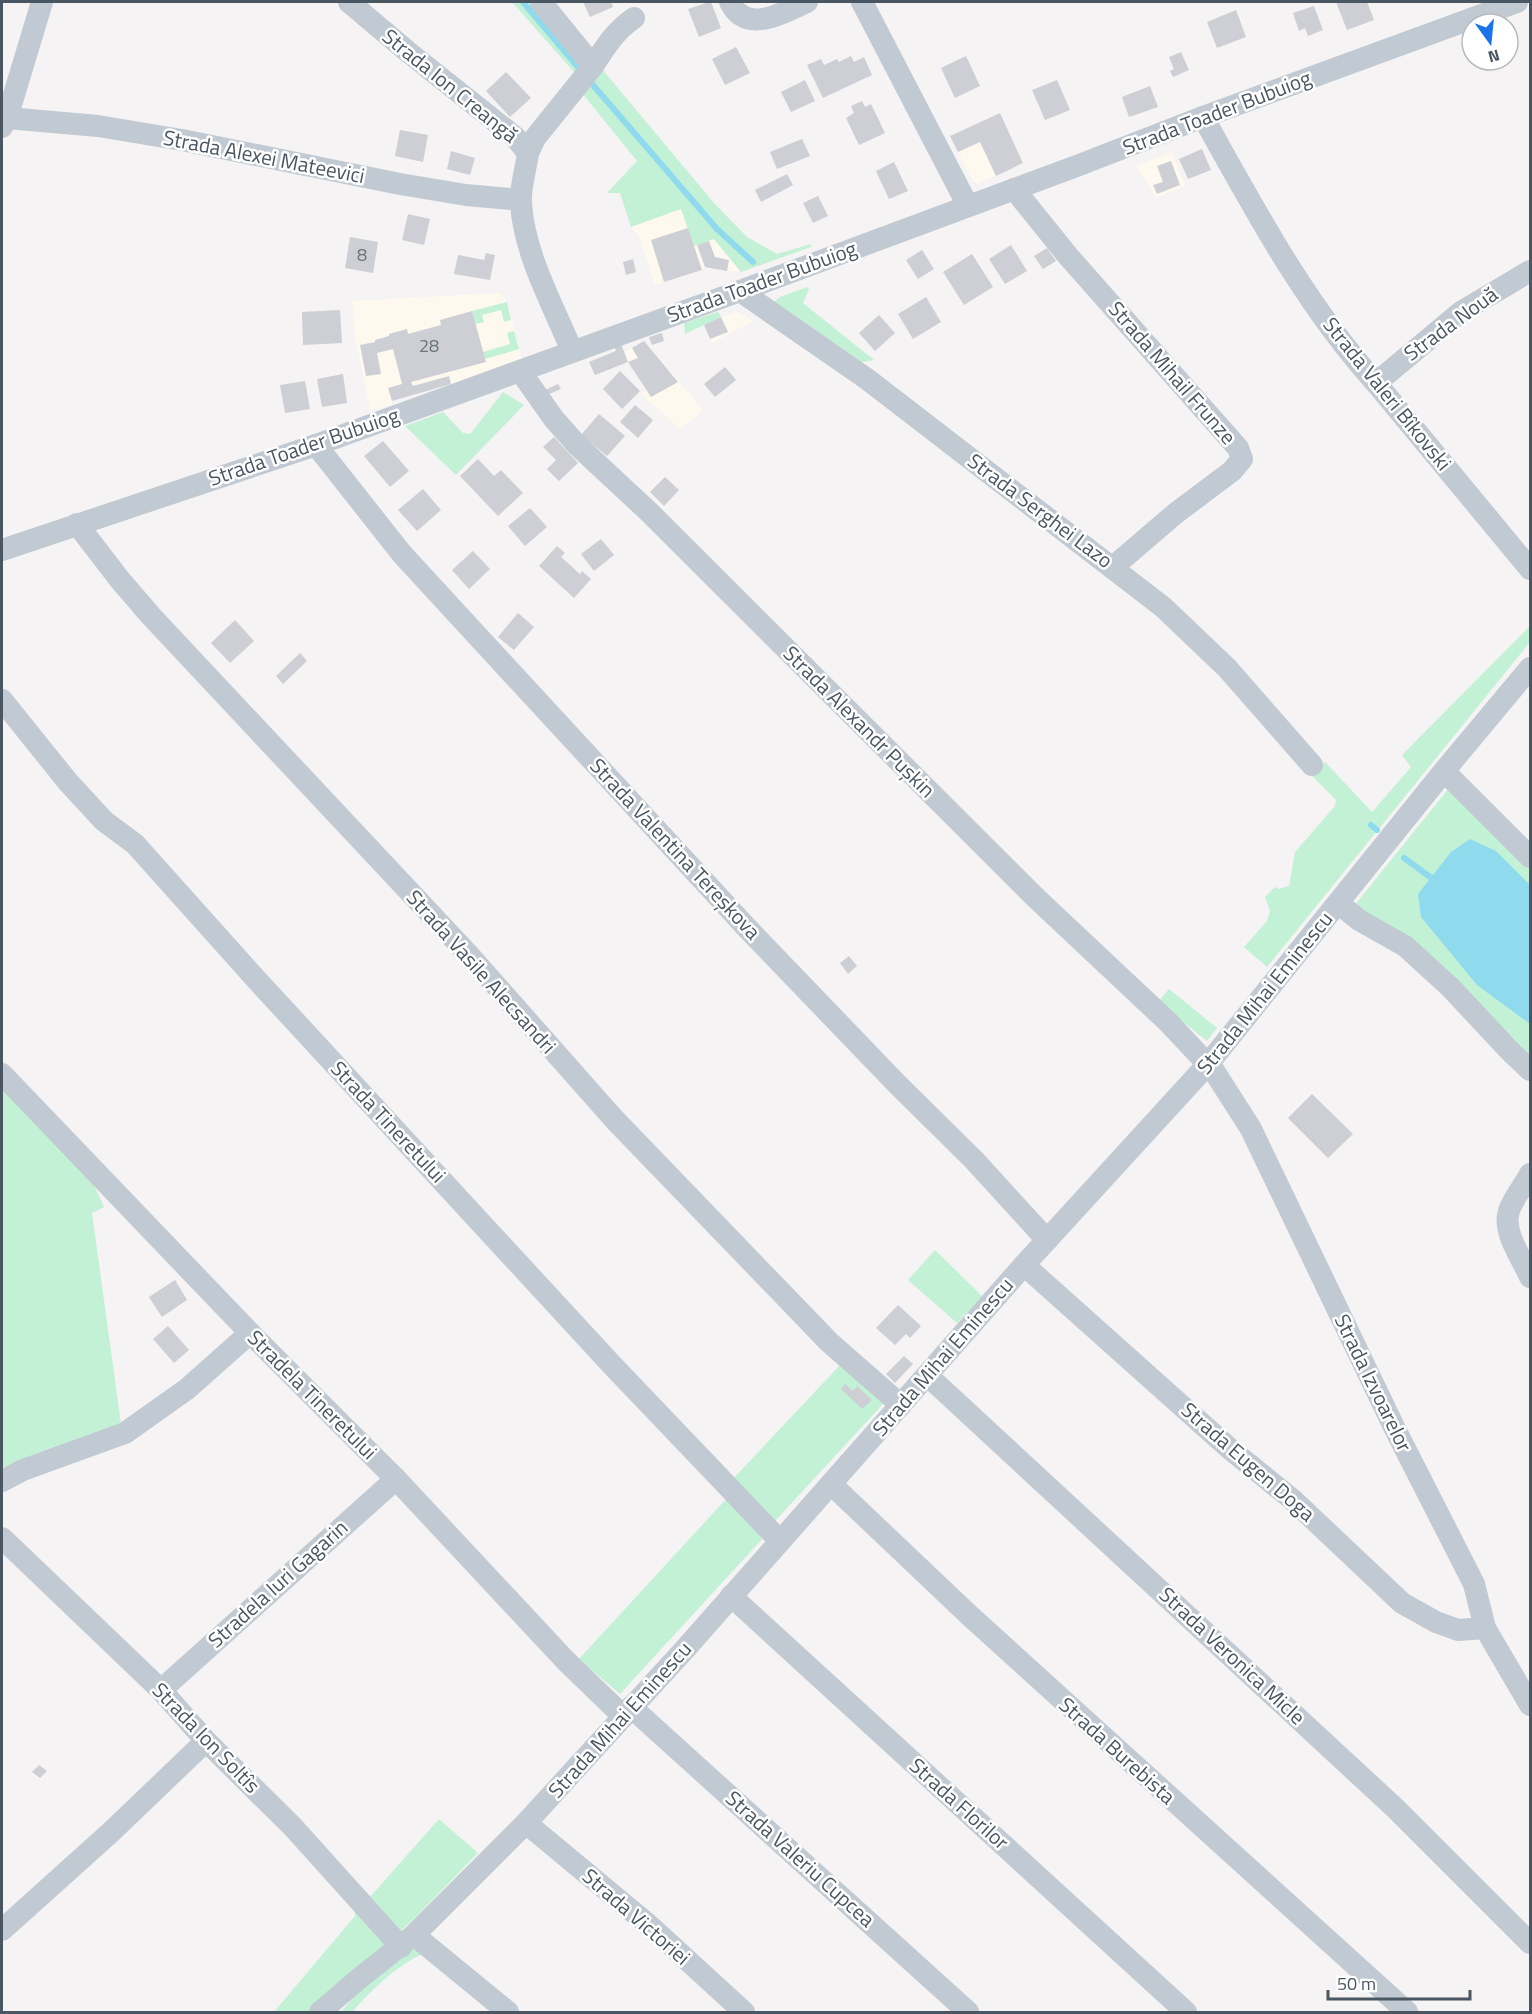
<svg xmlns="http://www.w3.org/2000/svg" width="1532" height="2014" font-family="'Titillium Web',sans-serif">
<rect width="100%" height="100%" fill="#f5f3f3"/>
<g fill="#fdf9ef">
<path d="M1000,113L1023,163L977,184L972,180L950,136Z"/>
<path d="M1172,152L1185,185L1156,198L1136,166Z"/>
<path d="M681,209L694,245L714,239L741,272L705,267L702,270L655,285L639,237L631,227Z"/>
<path d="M500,293L507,302L522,360L451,384L392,401V405L370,410L359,354L356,346L352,301Z"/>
<path d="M736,311L753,321L712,343L704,325Z"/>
<path d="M644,341L704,410L680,429L641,394L646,391L628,362L624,352Z"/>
</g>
<g fill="#c3f1d5">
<path d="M512,2H535L586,62L575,73Z"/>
<path d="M602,69L714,203L747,237L777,254L811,244V247L741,272L714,239L694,246L681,209L631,227L620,193H607L637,161L582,93Z"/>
<path d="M807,287L809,289L803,303L874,360L862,362L774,302L780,297Z"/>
<path d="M507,302L511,320L504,322L501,310L482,315L484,322L475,324L472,311Z"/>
<path d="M718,312L721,317L685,334L684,323Z"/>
<path d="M514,331L519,349L485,359L483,352L510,344L507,333Z"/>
<path d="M503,392L524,405L456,475L405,426L443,412L463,433L470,434Z"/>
<path d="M1530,626V642L1267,967L1244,947L1267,921L1270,911L1265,897L1275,887L1279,889L1289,886L1295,852L1335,806L1336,800L1310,774L1325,762L1372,812L1411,767L1402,755Z"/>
<path d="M1449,788L1530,867V1055L1417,945L1354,906Z"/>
<path d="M1169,989L1217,1028L1207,1041L1158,1002Z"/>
<path d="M2,1082L87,1170L104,1207L92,1213L121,1424L35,1454L2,1468Z"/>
<path d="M935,1250L982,1296L957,1323L908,1280Z"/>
<path d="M841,1364L884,1403L775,1521L732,1480Z"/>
<path d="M728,1497L765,1536L620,1694L579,1659Z"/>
<path d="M439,1819L478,1853L412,1921L400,1931L370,1897Z"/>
<path d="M354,1904L382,1938L385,1948L310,2012H274L355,1916Z"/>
<path d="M411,1950H419L426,1953C398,1963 371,1991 352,2012H341L361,1989Z"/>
</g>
<path fill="#90daee" d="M1470,839L1496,851L1530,885V1024L1477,985L1421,917L1418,894L1451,852Z"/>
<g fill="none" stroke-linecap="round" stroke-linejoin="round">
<g stroke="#90daee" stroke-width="6">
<path d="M523,2L578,67"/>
<path d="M593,85L717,229L753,262"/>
<path d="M1371,825L1377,830"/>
<path d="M1404,858L1437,882"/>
</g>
</g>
<g fill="#cdcfd5">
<path d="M583,2H611L613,7L590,17Z"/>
<path d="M709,2H711L721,28L699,37L688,9Z"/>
<path d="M1336,2H1367L1374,20L1347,30Z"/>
<path d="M1314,6L1323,30L1308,36L1305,28L1299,31L1293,13Z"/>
<path d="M1236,10L1246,37L1217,48L1207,22Z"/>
<path d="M736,47L750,73L725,85L712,59Z"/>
<path d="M1181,52L1189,70L1173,77L1170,71L1174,69L1169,57Z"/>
<path d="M851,56L854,62L864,57L872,75L823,98L807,65L821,59L824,65L837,59L839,62Z"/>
<path d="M966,56L980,86L955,98L941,68Z"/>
<path d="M506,72L531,98L510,117L486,91Z"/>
<path d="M805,80L815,101L791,112L781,92Z"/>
<path d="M1057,80L1070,110L1045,120L1032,90Z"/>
<path d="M1150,86L1158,107L1129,117L1122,97Z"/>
<path d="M862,101L865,107L871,104L885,133L859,145L846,118L854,113L851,106Z"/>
<path d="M1000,113L1023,163L996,176L980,142L958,152L950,136Z"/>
<path d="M400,130L428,135L423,162L395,156Z"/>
<path d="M802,139L810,156L777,169L770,152Z"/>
<path d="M1202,149L1211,170L1188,179L1179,159Z"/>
<path d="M451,151L475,158L470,175L447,169Z"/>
<path d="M1171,161L1180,185L1157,194L1153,185L1163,182L1157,166Z"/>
<path d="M894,162L908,191L889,199L876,171Z"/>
<path d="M787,174L793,185L761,202L755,190Z"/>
<path d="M818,196L828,216L813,223L803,203Z"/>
<path d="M408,214L430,219L424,245L402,240Z"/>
<path d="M688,228L702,270L664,282L651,240Z"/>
<path d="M350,237L378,242L373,273L345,268Z"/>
<path d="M709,241L715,257L729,260L727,271L705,267L697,245Z"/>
<path d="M1011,245L1027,271L1005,284L989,259Z"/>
<path d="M1047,248L1056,261L1043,269L1034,256Z"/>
<path d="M922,250L934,269L918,279L906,260Z"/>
<path d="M486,253L495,255L490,280L454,274L458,255L484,260Z"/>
<path d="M972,254L993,287L964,305L943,272Z"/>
<path d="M633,259L636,272L626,275L623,262Z"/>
<path d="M926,297L941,322L913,339L898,314Z"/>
<path d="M340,310L342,343L303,345L302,312Z"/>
<path d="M472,311L486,362L411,382L413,386L449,376L451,384L392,401L388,388L402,384L393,349L377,353L381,374L366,376L360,345L375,342V340L389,336V334L407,329L408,334L441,325L440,320Z"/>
<path d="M879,315L895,333L875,351L859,333Z"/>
<path d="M721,317L728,332L710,339L704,325Z"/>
<path d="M662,333L664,341L652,345L649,337Z"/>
<path d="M644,341L678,382L651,397L628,362L638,358L632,348Z"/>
<path d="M621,344L628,362L595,375L589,362L616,351L614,346Z"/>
<path d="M725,367L736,380L715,397L704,384Z"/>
<path d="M620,371L640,391L622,409L603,389Z"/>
<path d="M343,374L347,403L322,407L317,379Z"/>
<path d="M305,381L310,409L285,413L280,385Z"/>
<path d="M558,384L561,389L547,395L545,390Z"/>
<path d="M635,405L653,420L638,438L620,422Z"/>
<path d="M599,414L625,436L607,456L581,435Z"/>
<path d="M554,437L578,463L559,481L547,469L556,460L543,447Z"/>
<path d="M383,441L409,471L390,487L364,456Z"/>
<path d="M478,459L494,476L501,470L523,493L498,516L460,476Z"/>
<path d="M665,477L679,490L664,506L650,492Z"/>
<path d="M423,489L441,510L417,531L398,510Z"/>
<path d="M530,508L547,527L525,546L508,526Z"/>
<path d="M601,539L614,555L594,571L581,554Z"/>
<path d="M557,546L565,553L561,557L580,574L582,571L591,579L574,598L539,566Z"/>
<path d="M473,551L490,569L469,589L452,570Z"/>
<path d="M518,613L534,627L514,650L498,637Z"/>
<path d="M235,620L254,641L230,663L211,643Z"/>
<path d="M300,653L307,661L283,684L276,676Z"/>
<path d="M849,956L857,966L848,974L840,963Z"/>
<path d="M1312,1094L1353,1134L1328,1158L1288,1118Z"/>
<path d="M175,1280L187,1300L162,1317L149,1297Z"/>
<path d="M898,1305L921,1326L910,1338L906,1334L895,1345L876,1328Z"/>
<path d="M168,1326L189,1350L174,1363L153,1339Z"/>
<path d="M904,1356L913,1364L895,1383L886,1374Z"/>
<path d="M845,1384L853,1391L857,1386L872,1400L862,1409L841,1389Z"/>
<path d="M39,1765L47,1771L40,1778L32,1772Z"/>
</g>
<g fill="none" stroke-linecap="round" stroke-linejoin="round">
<g stroke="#c1cad2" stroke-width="22">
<path d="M349,2L407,51L515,137L528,153C526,169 520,187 521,203C524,254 553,305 572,351"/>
<path d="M730,2C746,35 783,13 807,2"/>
<path d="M862,2L968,206"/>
<path d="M593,66C605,47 615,31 634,18"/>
<path d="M1203,117C1254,208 1305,305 1376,383L1530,569"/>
<path d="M7,118L98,126L182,140L400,184L466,195L521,200"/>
<path d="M2,127L7,118L42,2"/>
<path d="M528,153L535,138L593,66L541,2"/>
<path d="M1014,189L1068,256L1238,448L1242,459L1232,471L1176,513L1113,567"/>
<path d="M740,291L867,379L1163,607L1227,668L1312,765"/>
<path d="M520,371L554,419L577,445L648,511L1036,898L1168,1022L1214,1071L1251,1129L1394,1427L1474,1584L1485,1628L1530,1705"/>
<path d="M1376,383L1461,312L1530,271"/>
<path d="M316,445L402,554L460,617L748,929L897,1084L974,1160L1047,1240"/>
<path d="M77,524L120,580L151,616L468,954L614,1119L829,1342L901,1405"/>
<path d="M2,550L316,445L740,291L1074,167L1203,117L1517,2"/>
<path d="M2,700L68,782L104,821L135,844L255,978L612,1365L780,1541"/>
<path d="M1444,771L1530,857"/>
<path d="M1338,903L1359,920L1405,946L1451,988L1509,1050L1530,1070"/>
<path d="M2,1074L250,1333L396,1479L566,1661L623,1716"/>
<path d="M1530,1174C1524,1186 1513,1198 1509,1211C1502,1232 1522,1258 1530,1277"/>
<path d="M1024,1265L1230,1449L1293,1500L1402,1603L1436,1622L1458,1630L1485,1628"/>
<path d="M928,1376L1395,1808L1530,1943"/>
<path d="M2,1481L23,1470L125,1433L187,1389L250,1333"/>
<path d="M831,1484L969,1615L1407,2012"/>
<path d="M2,1538L161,1690L206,1741L292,1826L401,1947"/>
<path d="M731,1596L1186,2012"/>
<path d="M161,1690L396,1479"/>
<path d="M631,1707L968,2012"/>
<path d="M526,1823L650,1926L744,2012"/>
<path d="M2,1930L111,1832L206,1741"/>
<path d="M414,1935L508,2012"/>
<path d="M320,2012L361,1977L414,1935L526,1823L686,1648L1024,1265L1208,1064L1444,771L1530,668"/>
</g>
</g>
<g text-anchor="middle" stroke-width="5" stroke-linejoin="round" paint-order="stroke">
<g font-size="18" fill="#6b747e">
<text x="362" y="261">8</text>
<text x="429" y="352">28</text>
</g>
<g font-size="21" fill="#4a5661" stroke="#fff">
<text transform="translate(450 86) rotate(39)" y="7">Strada Ion Creangă</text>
<text transform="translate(1217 113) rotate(-21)" y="7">Strada Toader Bubuiog</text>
<text transform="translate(264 157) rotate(11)" y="7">Strada Alexei Mateevici</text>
<text transform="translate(762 282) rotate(-20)" y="7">Strada Toader Bubuiog</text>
<text transform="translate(1451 324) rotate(-36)" y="7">Strada Nouă</text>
<text transform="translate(1172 373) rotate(49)" y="7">Strada Mihail Frunze</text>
<text transform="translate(1387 394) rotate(51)" y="7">Strada Valeri Bîkovski</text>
<text transform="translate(304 447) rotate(-19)" y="7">Strada Toader Bubuiog</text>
<text transform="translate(1040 511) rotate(37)" y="7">Strada Serghei Lazo</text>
<text transform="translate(859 722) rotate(45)" y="7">Strada Alexandr Pușkin</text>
<text transform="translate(675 849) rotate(47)" y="7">Strada Valentina Tereșkova</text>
<text transform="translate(481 972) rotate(48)" y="7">Strada Vasile Alecsandri</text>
<text transform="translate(1265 993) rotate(-51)" y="7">Strada Mihai Eminescu</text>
<text transform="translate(388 1122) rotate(47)" y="7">Strada Tineretului</text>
<text transform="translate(943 1357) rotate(-49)" y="7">Strada Mihai Eminescu</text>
<text transform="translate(1373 1383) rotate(64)" y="7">Strada Izvoarelor</text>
<text transform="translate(312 1395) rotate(45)" y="7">Stradela Tineretului</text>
<text transform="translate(1248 1462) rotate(41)" y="7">Strada Eugen Doga</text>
<text transform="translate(278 1584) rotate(-42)" y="7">Stradela Iuri Gagarin</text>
<text transform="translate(1232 1656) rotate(43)" y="7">Strada Veronica Micle</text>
<text transform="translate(620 1720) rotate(-48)" y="7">Strada Mihai Eminescu</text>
<text transform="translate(206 1738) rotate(46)" y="7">Strada Ion Soltîs</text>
<text transform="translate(1117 1751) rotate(42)" y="7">Strada Burebista</text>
<text transform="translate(959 1804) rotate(42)" y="7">Strada Florilor</text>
<text transform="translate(800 1859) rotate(42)" y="7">Strada Valeriu Cupcea</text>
<text transform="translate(636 1917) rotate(41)" y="7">Strada Victoriei</text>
</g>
</g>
<rect width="1532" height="2014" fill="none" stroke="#4a5661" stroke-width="6"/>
<g transform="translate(1490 42) rotate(165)"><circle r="28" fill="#ffffff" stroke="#b7bbc0" stroke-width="1.5"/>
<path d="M0-4.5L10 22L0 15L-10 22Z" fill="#1a73e8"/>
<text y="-9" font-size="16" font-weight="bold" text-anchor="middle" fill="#4a5661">N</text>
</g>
<path d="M1328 1990v9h142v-9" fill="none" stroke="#4a5661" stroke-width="3"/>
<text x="1337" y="1990" font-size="18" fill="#4a5661" stroke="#ffffff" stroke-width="4.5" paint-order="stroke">50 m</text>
</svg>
